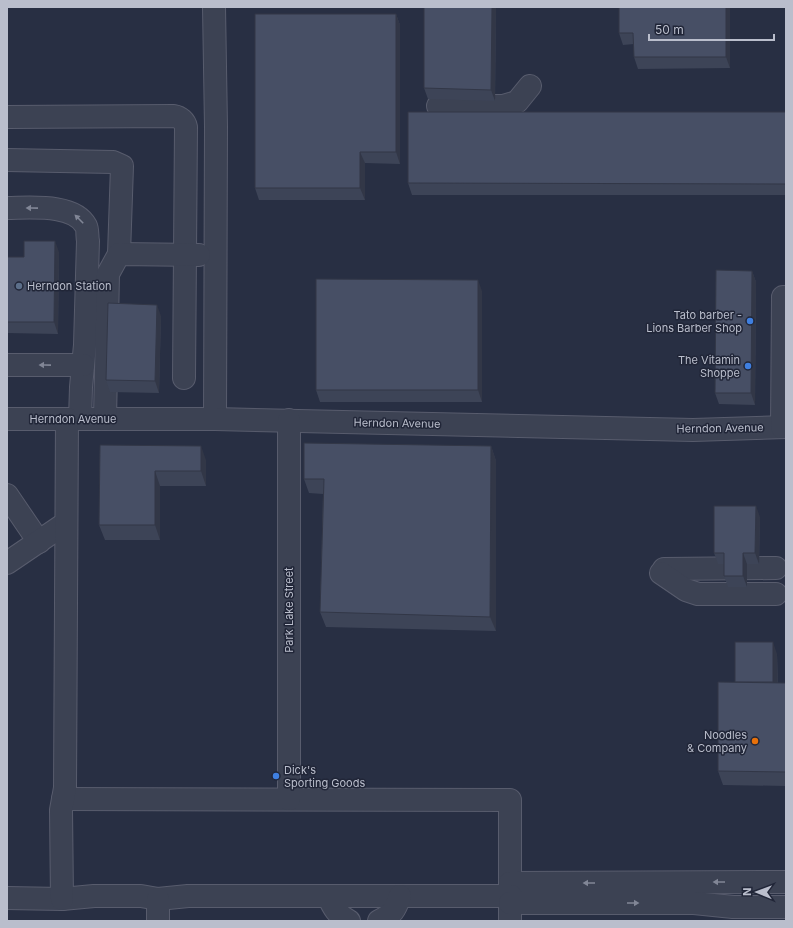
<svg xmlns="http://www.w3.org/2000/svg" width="793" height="928" font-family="Inter,sans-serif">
<rect width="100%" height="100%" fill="#282f43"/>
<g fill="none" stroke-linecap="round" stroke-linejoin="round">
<defs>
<g id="minor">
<path d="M214,7L216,127L215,419"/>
<path d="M438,106H503L517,102L530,86"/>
<path d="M7,117L174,116C180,117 185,121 186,127L184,378"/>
<path d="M7,160L113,162L122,166L119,254"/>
<path d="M7,208C29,208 74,203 86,226C88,230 87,237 88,241L85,345L81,387L80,419"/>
<path d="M7,365H83"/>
<path d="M7,419H215L693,430L786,427"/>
<path d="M105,419L108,274L119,254L199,255"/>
<path d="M782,427L783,297H786"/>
<path d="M7,495L39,542"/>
<path d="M7,563L66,523"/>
<path d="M664,569L776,568"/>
<path d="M661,573L686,590L698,594H776"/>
<path d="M63,799L510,800V921"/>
<path d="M289,799V420"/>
<path d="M510,883L786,882"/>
<path d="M328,896C333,907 338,916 349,921"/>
<path d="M7,898L62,899L94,896H141L158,899L188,896H511"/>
<path d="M62,899L61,810L65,788L67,419"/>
<path d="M158,899V921"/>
<path d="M510,903H694L733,907H786"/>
<path d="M379,921C393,914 395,910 400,896"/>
</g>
</defs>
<use href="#minor" stroke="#585c6d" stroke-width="24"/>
<use href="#minor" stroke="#3c4253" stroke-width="22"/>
</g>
<g fill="#3d4457">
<path d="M496,7L495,101L428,99L424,88Z"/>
<path d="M619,7H730V68L638,69L634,57V44L623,45L619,33Z"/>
<path d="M396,14L400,25V164L365,163V200H259L255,188Z"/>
<path d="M786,112V195H412L408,183Z"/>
<path d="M59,252L58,334L7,333V257H24Z"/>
<path d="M752,271L756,282L755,405L719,404L715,393Z"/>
<path d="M482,291V402H320L316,390Z"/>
<path d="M161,316L159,393L110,392L106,380Z"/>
<path d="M100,445L206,460V486H160V540H105L99,525Z"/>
<path d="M491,446L496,461V631L326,627L320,612L323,494L309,493L304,479Z"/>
<path d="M760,517L759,564H747V587H728L724,576V564H718L714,553Z"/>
<path d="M777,654L778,683H786V786L723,785L718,771L735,682Z"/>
</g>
<g fill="#323747">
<path d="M492,7H496L495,101L491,90Z"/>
<path d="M726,7H730V68L726,57Z"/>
<path d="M396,14L400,25V164L396,152Z"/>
<path d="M360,152L365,163V200L360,188Z"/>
<path d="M55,241L59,252L58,334L54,322Z"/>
<path d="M752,271L756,282L755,405L751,393Z"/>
<path d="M478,280L482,291V402L478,390Z"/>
<path d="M157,305L161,316L159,393L155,381Z"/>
<path d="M201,446L206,460V486L201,471Z"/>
<path d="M491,446L496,461V631L490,617Z"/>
<path d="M155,471L160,486V540L155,525Z"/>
<path d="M756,506L760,517L759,564L755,553Z"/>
<path d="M743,553L747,564V587L743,576Z"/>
<path d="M773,642L777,654L778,694L773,682Z"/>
</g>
<g fill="#474f65" stroke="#323747">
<path d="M424,7H492L491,90L424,88Z"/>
<path d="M619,7H726V57H634L633,33H619Z"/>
<path d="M255,14H396V152H360V188H255Z"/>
<path d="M408,112H786V184L408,183Z"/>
<path d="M24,241H55L54,322H7V257H24Z"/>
<path d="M716,270L752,271L751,393H715Z"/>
<path d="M316,279L478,280V390H316Z"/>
<path d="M108,303L157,305L155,381L106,380Z"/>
<path d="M304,443L491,446L490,617L320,612L324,479H304Z"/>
<path d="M100,445L201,446V471H155V525H99Z"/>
<path d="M714,506H756L755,553H743V576H724V553H714Z"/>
<rect x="735" y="642" width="38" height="40"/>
<path d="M718,682L786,683V772L718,771Z"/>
</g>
<defs><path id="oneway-solid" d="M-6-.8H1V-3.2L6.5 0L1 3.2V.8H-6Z"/></defs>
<g fill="#818696">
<use href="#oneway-solid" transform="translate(32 208) rotate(-179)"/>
<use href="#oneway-solid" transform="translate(79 219) rotate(-135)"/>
<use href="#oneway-solid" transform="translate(45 365) rotate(-179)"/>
<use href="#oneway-solid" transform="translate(719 882) rotate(180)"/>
<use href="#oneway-solid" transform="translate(589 883) rotate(180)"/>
<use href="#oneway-solid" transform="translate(633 903)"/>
</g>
<circle fill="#5c6f8a" stroke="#212638" stroke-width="1.5" cx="19" cy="286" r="4"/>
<g fill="#3f7fe0" stroke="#212638" stroke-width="1.5">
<circle cx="750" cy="321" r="4"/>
<circle cx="748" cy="366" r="4"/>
<circle cx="276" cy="776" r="4"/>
</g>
<circle fill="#e8710a" stroke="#212638" stroke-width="1.5" cx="755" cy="741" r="4"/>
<g text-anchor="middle" stroke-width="3" stroke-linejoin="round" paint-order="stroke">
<g font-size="11" fill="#babecc" stroke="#212638" text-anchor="end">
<text x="27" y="290" text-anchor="start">Herndon Station</text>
<text x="742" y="319">Tato barber -<tspan x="742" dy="13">Lions Barber Shop</tspan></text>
<text x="740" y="364">The Vitamin<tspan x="740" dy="13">Shoppe</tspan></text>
<text x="747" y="739">Noodles<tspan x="747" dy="13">&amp; Company</tspan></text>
<text x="284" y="774" text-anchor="start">Dick's<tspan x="284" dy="13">Sporting Goods</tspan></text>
</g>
<g font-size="11" fill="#babecc" stroke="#212638">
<text x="73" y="423">Herndon Avenue</text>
<text transform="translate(397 423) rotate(1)" y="4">Herndon Avenue</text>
<text transform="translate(720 428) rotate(-1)" y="4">Herndon Avenue</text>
<text transform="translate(289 610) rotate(-90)" y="4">Park Lake Street</text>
</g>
</g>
<rect width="793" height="928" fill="none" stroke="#babecc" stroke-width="16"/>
<g transform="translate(757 892) rotate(271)" stroke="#212638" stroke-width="3" paint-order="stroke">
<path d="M0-3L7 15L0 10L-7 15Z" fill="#babecc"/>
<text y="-6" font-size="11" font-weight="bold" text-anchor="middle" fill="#babecc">N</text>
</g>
<path d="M649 34v6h125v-6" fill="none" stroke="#babecc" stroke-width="2"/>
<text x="655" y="34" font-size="12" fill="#babecc" stroke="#212638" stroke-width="3" paint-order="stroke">50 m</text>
</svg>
